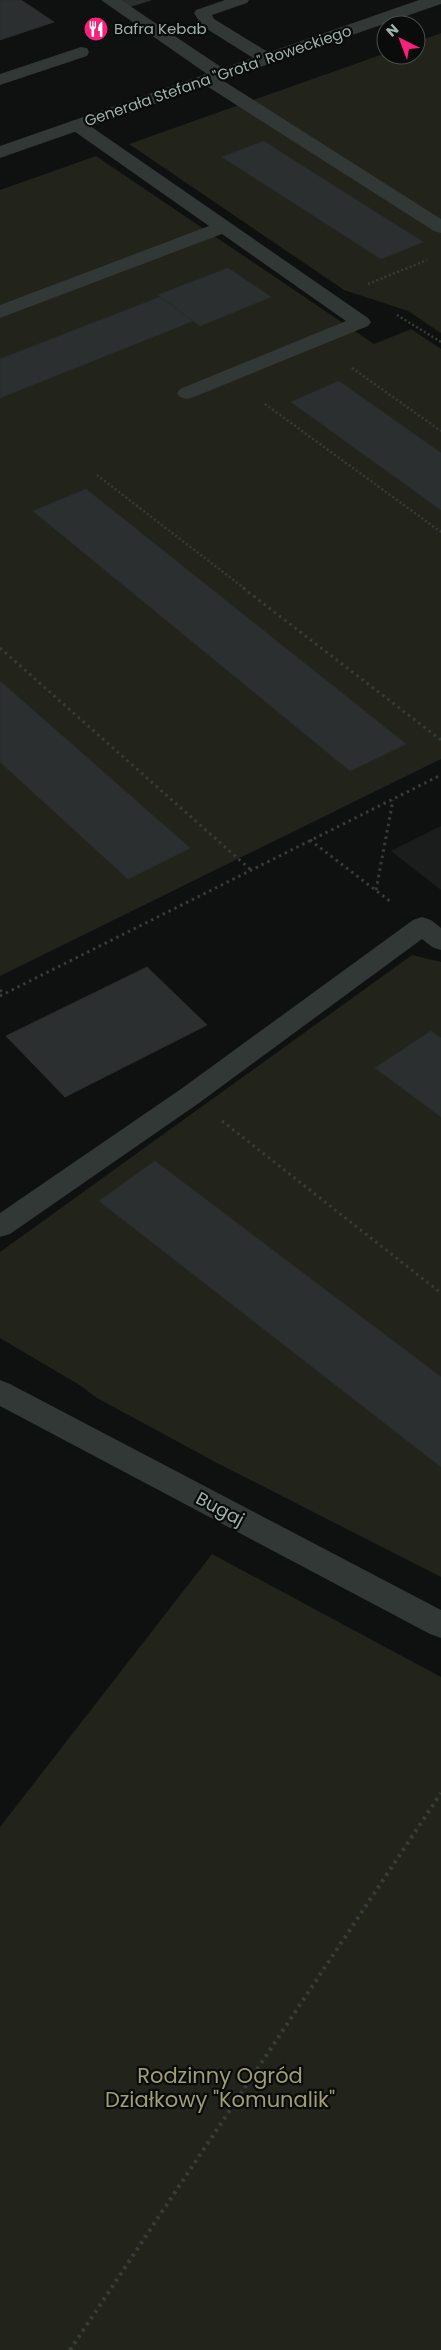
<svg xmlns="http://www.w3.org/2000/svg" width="441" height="2350" font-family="Poppins,sans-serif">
<rect width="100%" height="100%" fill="#0f1010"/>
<path fill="#1b1d1d" d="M441,826V890L391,851Z"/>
<g fill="#22231b">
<path d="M441,33V333L408,311L344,290L129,144L386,53V55H416V42Z"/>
<path d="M96,156L374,344L411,329L441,349V759L0,976V190Z"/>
<path d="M412,955L441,962V1577L217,1463L97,1398L81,1386L0,1338V1252Z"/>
<path d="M212,1554L441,1677V2350H0V1827Z"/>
</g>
<g fill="#2c2f2f" stroke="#292c2c">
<path d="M0,0H21L54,22L0,40Z"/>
<path d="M118,0H151L129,7Z"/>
<path d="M264,141L282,153L423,242L381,259L222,157Z"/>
<path d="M228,268L271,297L200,326L158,295Z"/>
<path d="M160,297L193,321L0,398V359Z"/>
<path d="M339,381L441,453V510L291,402Z"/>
<path d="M86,489L406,744L350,771L33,511Z"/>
<path d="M0,681L190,848L128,879L0,762Z"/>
<path d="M147,967L207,1025L65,1097L6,1036Z"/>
<path d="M431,1031L441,1038V1117L375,1068Z"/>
<path d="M155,1161L441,1377V1467L99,1201Z"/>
</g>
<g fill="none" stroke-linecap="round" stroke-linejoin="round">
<g stroke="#363c3a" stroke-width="2.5" stroke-dasharray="2 2.5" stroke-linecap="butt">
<path d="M368,284L427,260"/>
<path d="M397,315L441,342"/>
<path d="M352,368L441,431"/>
<path d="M265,404L441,532"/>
<path d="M97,475L245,589"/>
</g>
<g stroke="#363c3a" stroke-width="3" stroke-dasharray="2.5 4" stroke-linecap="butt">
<path d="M243,588L441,740"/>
<path d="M0,648L251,870"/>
<path d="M310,840L391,902"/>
<path d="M376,890L393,800"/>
<path d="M0,990L4,994"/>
<path d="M0,996L441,775"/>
<path d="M222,1121L441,1293"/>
</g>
<path stroke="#363c3a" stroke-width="4" stroke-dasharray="3 4.5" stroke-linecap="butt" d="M70,2350L441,1793"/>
<g fill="#323836" fill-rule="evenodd">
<path d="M225,0H249L247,3L212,15L214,19L273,55L275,59L273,63H261L202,26L194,13L196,10Z"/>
<path d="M81,47L87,48L89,52L87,56L0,85V74Z"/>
</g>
<g fill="#323836" fill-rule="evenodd">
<path d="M101,0H121L227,71L230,75L227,79L222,80L441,219V233L434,231L202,83L199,79L202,75L207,74Z"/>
<path d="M77,120L83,121L368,318L371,322L368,326L194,397L187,399L180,397L177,393L180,389L346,321L222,234L0,318V305L209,226L71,129L68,125L71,121Z"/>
<path d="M422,917L431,920L441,928V950L432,947L422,939L199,1103L10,1234L0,1237V1213L181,1089L413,920Z"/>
</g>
<g fill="#323836" fill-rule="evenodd">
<path d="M419,0H441V4L0,158V146Z"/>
<path d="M0,1380L10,1384L441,1610V1638L430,1634L0,1406Z"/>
</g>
</g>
<defs>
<symbol id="restaurant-disc" viewBox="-11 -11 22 22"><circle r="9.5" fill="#f6217b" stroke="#0a0b0b"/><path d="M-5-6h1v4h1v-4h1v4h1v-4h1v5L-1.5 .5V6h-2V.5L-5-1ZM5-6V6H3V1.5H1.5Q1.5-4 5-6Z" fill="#fff"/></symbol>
</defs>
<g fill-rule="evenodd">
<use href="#restaurant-disc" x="82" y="15" width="28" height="28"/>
</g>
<g text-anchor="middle" stroke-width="4.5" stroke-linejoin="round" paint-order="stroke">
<g font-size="15" fill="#9fb2aa" stroke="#0a0b0b" text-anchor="start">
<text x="114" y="34">Bafra Kebab</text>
</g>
<g font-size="15" fill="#9fb2aa" stroke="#0a0b0b">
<text transform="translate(218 76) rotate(-19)" y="5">Generała Stefana "Grota" Roweckiego</text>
</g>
<g font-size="18" fill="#9fb2aa" stroke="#0a0b0b">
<text transform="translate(220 1509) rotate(28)" y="6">Bugaj</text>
</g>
<g font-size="21" fill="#9e9d75" stroke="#0a0b0b">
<text x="220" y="2083">Rodzinny Ogród<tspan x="220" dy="24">Działkowy "Komunalik"</tspan></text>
</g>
</g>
<g transform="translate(401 40) rotate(318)"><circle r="24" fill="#0a0b0b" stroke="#464e4b"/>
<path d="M0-4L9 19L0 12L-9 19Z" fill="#f6217b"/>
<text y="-8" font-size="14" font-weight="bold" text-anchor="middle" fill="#9fb2aa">N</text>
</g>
</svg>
